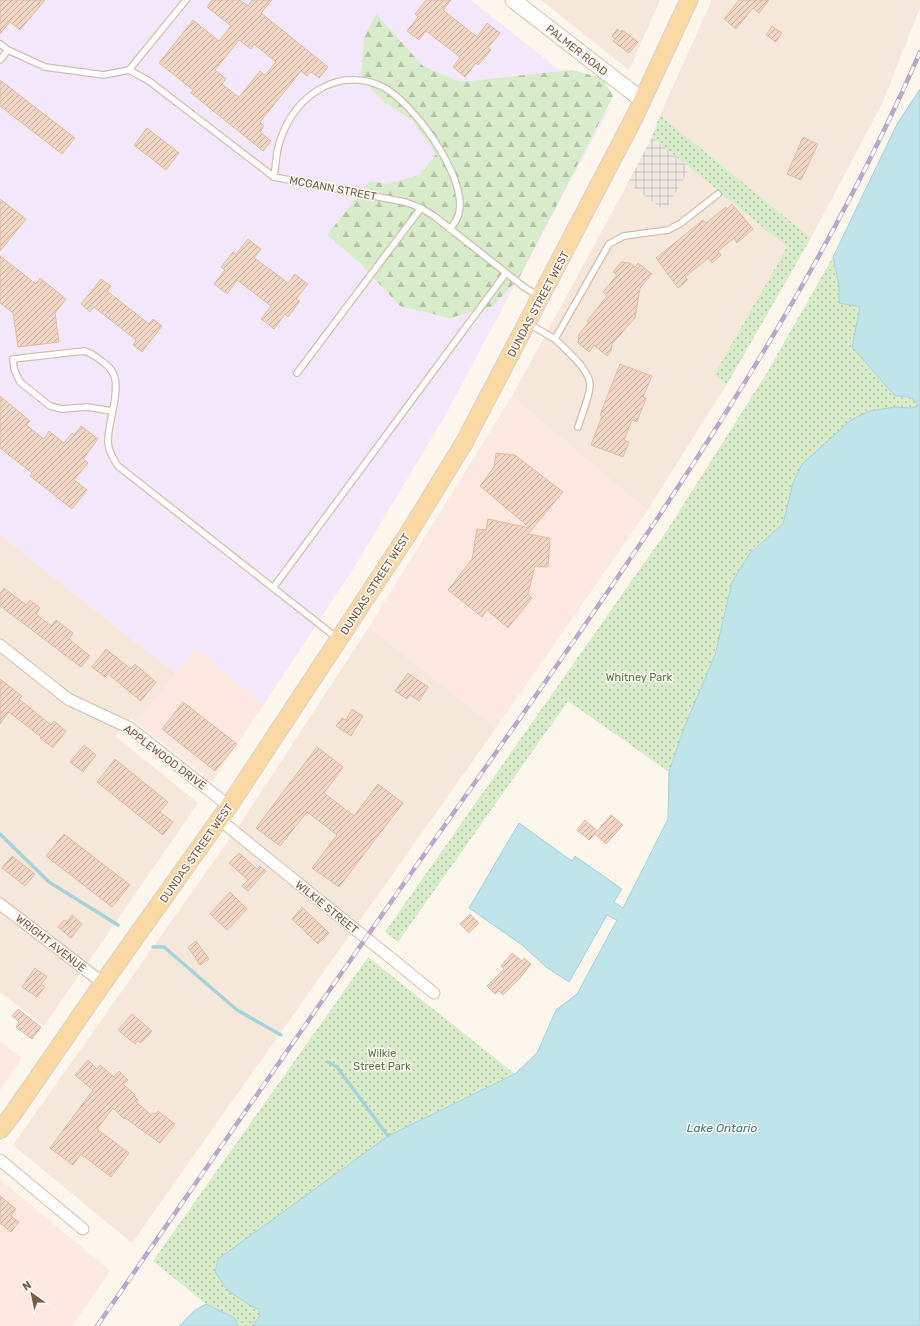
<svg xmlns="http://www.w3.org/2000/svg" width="920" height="1326" font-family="Rubik,sans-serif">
<defs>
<pattern id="industrial-grid" width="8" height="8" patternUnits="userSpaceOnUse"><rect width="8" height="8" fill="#efe9e4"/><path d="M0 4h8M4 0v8" fill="none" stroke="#c7c0bb"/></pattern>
<pattern id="forest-firs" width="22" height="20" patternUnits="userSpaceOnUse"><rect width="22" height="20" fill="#d8ecc9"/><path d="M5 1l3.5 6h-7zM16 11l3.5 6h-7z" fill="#b4c2a5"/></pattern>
<pattern id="park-dots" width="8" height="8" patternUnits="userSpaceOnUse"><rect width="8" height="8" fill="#d8ecc9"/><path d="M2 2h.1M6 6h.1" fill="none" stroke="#b4c2a5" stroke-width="1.8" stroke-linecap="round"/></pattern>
<pattern id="building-hatch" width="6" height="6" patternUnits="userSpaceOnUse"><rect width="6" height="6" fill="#f3d5c3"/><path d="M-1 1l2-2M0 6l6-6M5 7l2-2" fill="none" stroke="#cab0a1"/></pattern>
</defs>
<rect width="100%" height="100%" fill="#fdf6ec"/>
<g fill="#f5e8da">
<path d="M541,0H660L629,70Z"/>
<path d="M712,0H920V8L882,104L811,238L660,115Z"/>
<path d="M690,168L787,247L714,375L727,384L647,511L512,396L628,183L665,211Z"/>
<path d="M0,535L176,674L136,722L131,718L116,737L198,803L44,1026L0,992Z"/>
<path d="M369,627L496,728L132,1243L13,1145L240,824Z"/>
</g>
<g fill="#fde8e0">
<path d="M512,396L647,511L496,728L369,627Z"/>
<path d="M196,649L264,704L212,782L136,722Z"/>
<path d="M0,1041L22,1058L0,1090Z"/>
<path d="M0,1179L110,1271L72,1326H0Z"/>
</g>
<path fill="url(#industrial-grid)" d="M652,137L690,168L665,211L628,183Z"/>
<path fill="#f3e8fa" d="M0,0H471L609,109L445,416L355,566L264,704L196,649L176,674L0,535Z"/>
<path fill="url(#forest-firs)" d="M376,14L423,66L460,82L572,70L602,78L613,96L519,278L493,306L450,318L400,306L359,262L327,235L370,181L387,184L420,175L436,154L412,120L384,102L361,78L364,38Z"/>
<g fill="url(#park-dots)">
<path d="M660,115L811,238L727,384L714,375L787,247L652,137Z"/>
<path d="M833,257L839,286V303L860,307L895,395C905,396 914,396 918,406L910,408L895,407L869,411L851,420L802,464L793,483L783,524L750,553L732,582L715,655L684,728L669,772L568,701L398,942L385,932L668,529L766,374Z"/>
<path d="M368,957L515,1074L388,1136L259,1309L260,1316L252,1326H238L235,1318L206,1304L153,1261Z"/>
</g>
<g fill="#bfe3e8" stroke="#a5d3da">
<path d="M920,89V1326H252L260,1316L259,1309L253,1307L228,1291L215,1272L218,1259L388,1136L515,1074L537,1053L556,1010L577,994L617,920L607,915L569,982L546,967L522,945L469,908L519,823L572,861L575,856L622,889L614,902L623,908L668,819L669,772L684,728L715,655L732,582L750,553L783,524L793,483L802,464L851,420L869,411L895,407L910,408L918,406C914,396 905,396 895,396L852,347L860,307L839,303V286L833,257L897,124Z"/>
<path d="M206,1304L235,1318L238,1326H179L195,1310Z"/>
</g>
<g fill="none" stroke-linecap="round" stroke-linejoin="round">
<g stroke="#a5d3da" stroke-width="3.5">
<path d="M0,834L49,882L118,925"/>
<path d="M153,947H164L237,1010L281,1035"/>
<path d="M328,1062L337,1067L388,1136"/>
</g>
</g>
<g fill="url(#building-hatch)" stroke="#e6bba3" fill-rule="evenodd">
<path d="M0,0H45L20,30L10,22L0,34Z"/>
<path d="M212,0H240L248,6L252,0H272L261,13L328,67L319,78L311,72L307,76L301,71L260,122L264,126L260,132L271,141L263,151L191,93L193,90L159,63L193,20L219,41L231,26L207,7ZM239,40L251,49L254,44L276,62L265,75L260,71L239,97L222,84L226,79L215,70Z"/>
<path d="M426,0H451L443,10L477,37L487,23L500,33L488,48L491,50L478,65L476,63L465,77L453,67L460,57L426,31L419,40L407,31L418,17L415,14Z"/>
<path d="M739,0H769L759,13L753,8L736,29L724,19Z"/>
<path d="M772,26L782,33L776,42L766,35Z"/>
<path d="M617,29L621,32L622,30L638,42L629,53L613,41L615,39L612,36Z"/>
<path d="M0,80L75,138L62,154L0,106Z"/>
<path d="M147,128L179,153L166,170L134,145Z"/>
<path d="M803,137L818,144L801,180L787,174Z"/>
<path d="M0,199L26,219L0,251Z"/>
<path d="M732,204L753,229L737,243L734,238L718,251L721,255L712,263L708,258L685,277L688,280L678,288L656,258L703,220L706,223L726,207L727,209Z"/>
<path d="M248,239L261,249L254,258L271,270L288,283L295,274L308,284L296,299L300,301L288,317L285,314L274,329L261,319L271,306L237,280L227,294L214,284L225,270L221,267L233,252L236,254Z"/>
<path d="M0,256L36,284L40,278L66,299L55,313L59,342L18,347L13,313L0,303Z"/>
<path d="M621,262L630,263L635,267L638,263L652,274L640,288L635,318L612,344L611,351L607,356L594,345L589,352L578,343L579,334L589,322L587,321L607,296L603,292L617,275L613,272Z"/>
<path d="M101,279L111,286L107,291L149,324L153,319L162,326L142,352L133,345L136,340L94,307L90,312L81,304Z"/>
<path d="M620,364L652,376L643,397L646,398L637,422L632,420L624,440L629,442L623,457L591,445L602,416L600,415Z"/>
<path d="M0,396L30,421L26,425L44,439L49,431L64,443L72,433L74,435L81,426L98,439L83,459L88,463L74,480L87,490L72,509L30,476L32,473L0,448Z"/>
<path d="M496,453L515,455L563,492L528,534L550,538L548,567L535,566L528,594L532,598L508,628L487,610L482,617L448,590L472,559L477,529L486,530L488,519L530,528L480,486L494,467Z"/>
<path d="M4,588L26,605L30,600L40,608L36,614L51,626L56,620L73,633L69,639L90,656L81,667L0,606V593Z"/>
<path d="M106,649L131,669L135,664L156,682L141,701L108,674L105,677L92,667Z"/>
<path d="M408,673L428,687L419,701L410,695L407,699L395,691Z"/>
<path d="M0,679L22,696L19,699L51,725L54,721L66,731L53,748L40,738L41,737L9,712L0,724Z"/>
<path d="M183,702L237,744L215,771L162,729Z"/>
<path d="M352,709L363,716L351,736L336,726L342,718L346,720Z"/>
<path d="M84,745L96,755L83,772L70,762Z"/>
<path d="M317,747L343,767L324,793L354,816L378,784L403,803L339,887L312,868L337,835L307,812L280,846L256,828Z"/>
<path d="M115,759L168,802L160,812L173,822L163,835L97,782Z"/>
<path d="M611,815L623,825L606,844L595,834L589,840L577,830L585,820L597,831Z"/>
<path d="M64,834L130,885L112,907L46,856Z"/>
<path d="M239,853L257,869L260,866L266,871L248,891L242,886L248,880L229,863Z"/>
<path d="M12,856L35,874L25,886L2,868Z"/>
<path d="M230,892L247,909L227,930L210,914Z"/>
<path d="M302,907L329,933L318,944L292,919Z"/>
<path d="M470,914L479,923L469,933L460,924Z"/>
<path d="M72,915L82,924L71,938L58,927L64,920L67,922Z"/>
<path d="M196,941L209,959L200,965L188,947Z"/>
<path d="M512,953L522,961L524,958L531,964L520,978L503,995L499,991L495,994L487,986L504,969L501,966Z"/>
<path d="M35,968L47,977L41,984L45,987L37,997L22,987Z"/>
<path d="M18,1009L41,1027L32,1039L16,1027L19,1022L12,1016Z"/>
<path d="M132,1014L152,1031L141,1043L138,1041L135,1044L118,1030Z"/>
<path d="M88,1060L97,1069L100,1065L114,1077L119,1071L128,1080L123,1084L135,1095L134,1096L138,1100L136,1102L151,1115L153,1113L156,1114L158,1111L175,1124L160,1143L125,1118L124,1119L113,1108L97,1129L129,1153L111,1177L81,1154L73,1165L50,1148L93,1090L75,1075Z"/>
<path d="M0,1196L16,1209L11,1216L19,1222L11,1232L0,1223Z"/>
</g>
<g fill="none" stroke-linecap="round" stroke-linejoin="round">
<defs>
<g id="lane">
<path d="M0,44L8,50L45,67L104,75L129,70L186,0"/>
<path d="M0,60L8,50"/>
<path d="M129,70L149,81L274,177L405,202L421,208L434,216L524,287L539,296"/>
<path d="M274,177C276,164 276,150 281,138C295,96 337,67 381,86C412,100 468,178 459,213C458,219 454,224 450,229"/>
<path d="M529,324L555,339L609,244L624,236L668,230L681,223L718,194"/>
<path d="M555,339C566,350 590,370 590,385C590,395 581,417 578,427"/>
<path d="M297,373L421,208"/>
<path d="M112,411L87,407L62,409L50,406L20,382L14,369L13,359L84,351C92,353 96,357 103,362C108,366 114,371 115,379C119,395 108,423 108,441C108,450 113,458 118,466L337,638"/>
<path d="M273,588L506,273"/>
</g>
<g id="street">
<path d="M0,645L68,699L130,728L229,806"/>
<path d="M220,820L434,993"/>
<path d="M0,904L103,983"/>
<path d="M0,1160L83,1229"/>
</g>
<path id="secondary" d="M513,0L642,100"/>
<path id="primary" d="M0,1130L12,1115L103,983L229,806L410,531L464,443L634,118L689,0"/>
</defs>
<use href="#lane" stroke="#d1beb0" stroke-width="8"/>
<use href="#street" stroke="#d1beb0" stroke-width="13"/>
<use href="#secondary" stroke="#d6c0b0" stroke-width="17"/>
<use href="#primary" stroke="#dad1cd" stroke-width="19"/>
<use href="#lane" stroke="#fff" stroke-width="5.5"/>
<use href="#street" stroke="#fff" stroke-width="11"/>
<use href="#secondary" stroke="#fff" stroke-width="15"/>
<use href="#primary" stroke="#fbd9a5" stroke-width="17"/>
<defs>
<path id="rail" d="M97,1326C223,1144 348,962 476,781C639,548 806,315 920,52"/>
</defs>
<use href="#rail" stroke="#b9a8c9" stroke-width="4.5"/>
<use href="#rail" stroke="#fffaf3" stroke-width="3" stroke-dasharray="9" stroke-linecap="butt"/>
</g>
<g text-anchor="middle" stroke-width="3" stroke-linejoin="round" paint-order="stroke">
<g font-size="11" fill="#7a5c4d" stroke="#fffaf3">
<text transform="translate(577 50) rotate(38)" y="4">PALMER ROAD</text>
<text transform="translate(333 188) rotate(11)" y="4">MCGANN STREET</text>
<text transform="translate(538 304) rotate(-62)" y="4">DUNDAS STREET WEST</text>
<text transform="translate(375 584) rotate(-57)" y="4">DUNDAS STREET WEST</text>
<text transform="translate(165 757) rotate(37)" y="4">APPLEWOOD DRIVE</text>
<text transform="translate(196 853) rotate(-55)" y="4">DUNDAS STREET WEST</text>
<text transform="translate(327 907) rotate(39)" y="4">WILKIE STREET</text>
<text transform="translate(51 943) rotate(38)" y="4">WRIGHT AVENUE</text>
</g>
<g font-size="11" fill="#537a41" stroke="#fffaf3">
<text x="639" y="681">Whitney Park</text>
<text x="382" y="1057">Wilkie<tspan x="382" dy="13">Street Park</tspan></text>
</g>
<g font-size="12" font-style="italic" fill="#437c86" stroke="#fffaf3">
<text x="722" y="1132">Lake Ontario</text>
</g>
</g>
<g transform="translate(32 1294) rotate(327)" stroke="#fffaf3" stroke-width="3" paint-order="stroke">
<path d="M0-3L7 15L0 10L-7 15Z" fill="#7a5c4d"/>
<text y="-6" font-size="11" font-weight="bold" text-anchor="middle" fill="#7a5c4d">N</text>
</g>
</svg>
